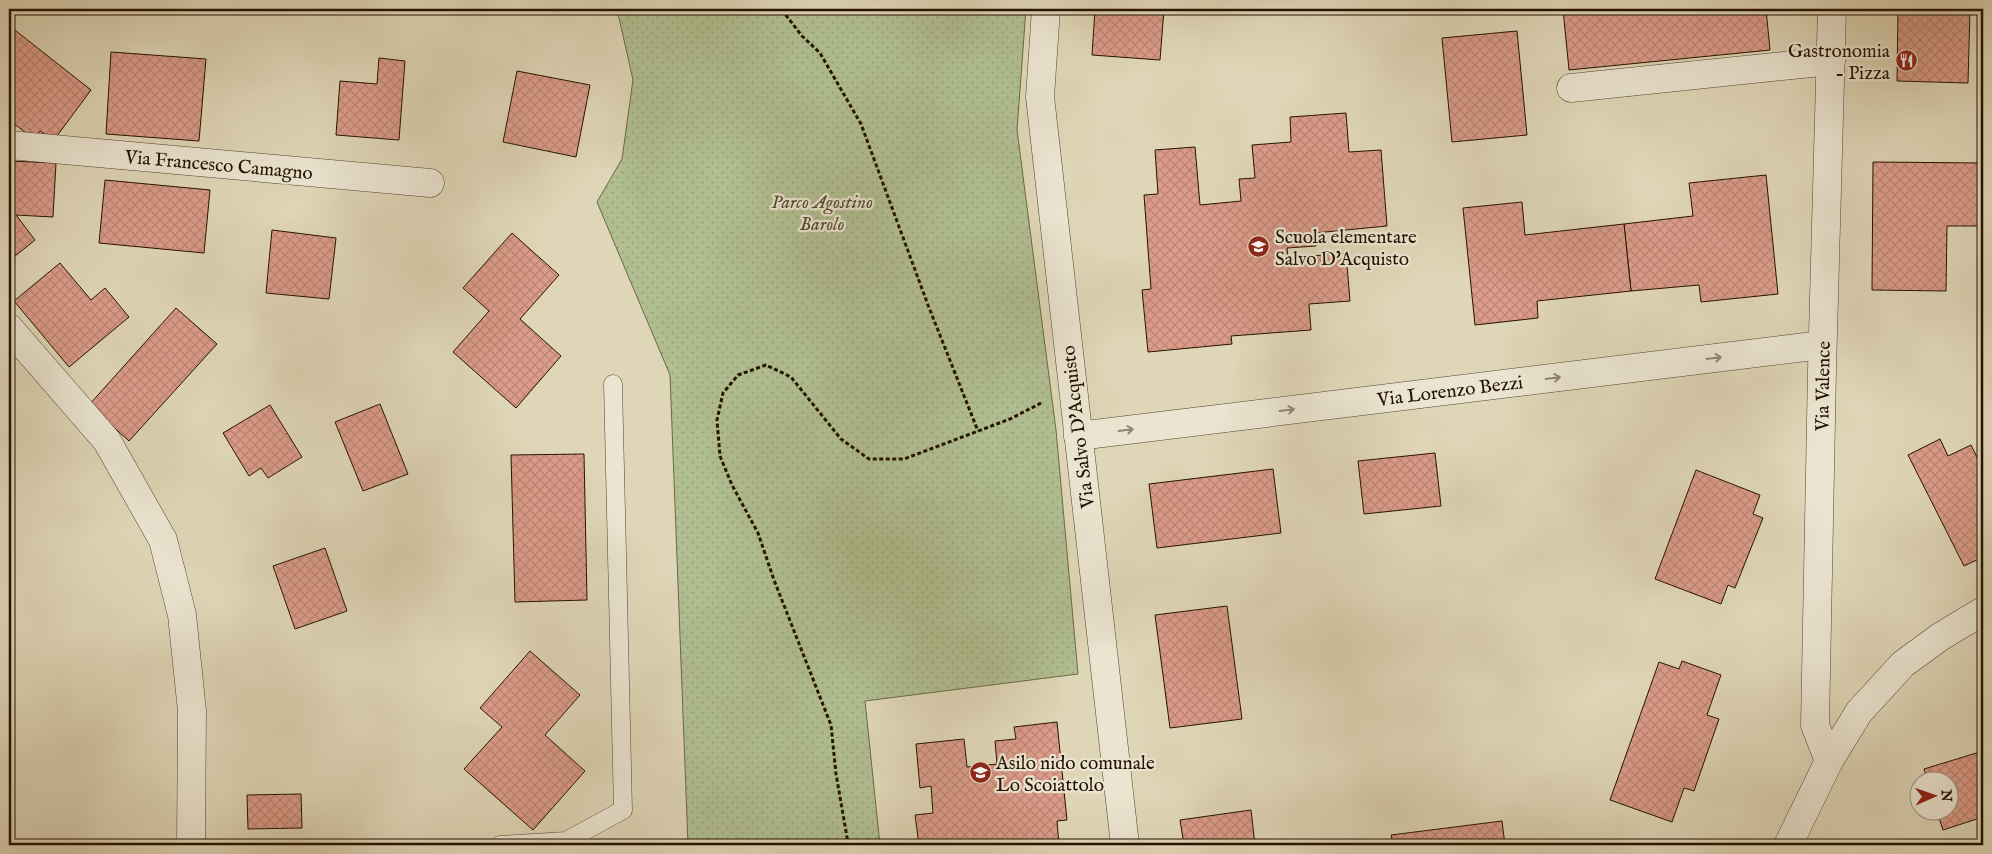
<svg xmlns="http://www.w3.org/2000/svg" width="1992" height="854" font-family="'IM FELL English',serif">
<defs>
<pattern id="park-dots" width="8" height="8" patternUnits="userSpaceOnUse" patternTransform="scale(1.25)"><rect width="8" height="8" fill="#b0be90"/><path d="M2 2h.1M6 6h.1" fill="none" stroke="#97a27a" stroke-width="1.8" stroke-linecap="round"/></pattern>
<pattern id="building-cross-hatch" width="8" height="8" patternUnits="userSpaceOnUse" patternTransform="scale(1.25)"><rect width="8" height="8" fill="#db9c89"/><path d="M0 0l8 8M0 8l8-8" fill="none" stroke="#bc8574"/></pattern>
</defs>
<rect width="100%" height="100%" fill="#dfd6b7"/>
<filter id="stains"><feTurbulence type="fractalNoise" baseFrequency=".004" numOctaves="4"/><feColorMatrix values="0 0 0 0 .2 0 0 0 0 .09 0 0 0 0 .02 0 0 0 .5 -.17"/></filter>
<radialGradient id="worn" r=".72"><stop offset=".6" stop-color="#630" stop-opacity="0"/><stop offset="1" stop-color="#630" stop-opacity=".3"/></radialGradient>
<path fill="url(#park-dots)" stroke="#6a6848" d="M617,9H1026L1017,130L1056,430L1078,674L865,701L880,845H688L670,375L597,202L622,159L633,80Z"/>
<g fill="url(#building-cross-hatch)" stroke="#241200">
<path d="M1095,9H1164L1160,60L1092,55Z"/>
<path d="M1563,9H1766L1770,50L1569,70Z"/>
<path d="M1898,9H1970L1968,83L1897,81Z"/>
<path d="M11,27L91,90L54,140L40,131L34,139L9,120V29Z"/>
<path d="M1517,31L1527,135L1452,142L1442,38Z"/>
<path d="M111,52L206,59L199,141L106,134Z"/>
<path d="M379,58L405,61L399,140L336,135L340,81L377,84Z"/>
<path d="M517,71L590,85L576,157L503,142Z"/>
<path d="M1346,113L1349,152L1381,150L1387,226L1315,233L1316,246L1287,248L1288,258L1346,253L1350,301L1309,304L1311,330L1231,336L1232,344L1148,352L1142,290L1151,289L1144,195L1158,194L1155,150L1195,147L1200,205L1241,201L1239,179L1255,178L1252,145L1291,142L1290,117Z"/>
<path d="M9,161L56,163L53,217L16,215L35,240L9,261Z"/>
<path d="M1873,162L1983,163V226H1947L1946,291L1872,290Z"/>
<path d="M1766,175L1778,294L1701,302L1699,285L1631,291L1624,224L1693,216L1689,183Z"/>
<path d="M105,180L210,190L204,253L99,243Z"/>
<path d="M1522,202L1525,235L1624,224L1631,291L1537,301L1538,318L1475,325L1463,208Z"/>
<path d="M272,230L336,238L329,299L266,293Z"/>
<path d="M512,233L559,275L520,319L561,356L516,408L453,352L489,311L463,288Z"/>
<path d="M60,263L91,300L105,288L129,317L69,367L14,301Z"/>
<path d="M176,308L217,344L129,441L89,405Z"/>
<path d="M380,404L408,474L363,491L335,422Z"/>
<path d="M270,405L302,457L268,478L261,468L249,476L223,433Z"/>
<path d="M1940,439L1948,456L1971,445L1983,469V488L1977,491L1983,505V557L1964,566L1908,455Z"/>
<path d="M1435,453L1441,506L1364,514L1358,461Z"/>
<path d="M584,454L587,600L515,602L511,455Z"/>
<path d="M1273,469L1281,533L1157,548L1149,484Z"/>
<path d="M1696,470L1760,495L1753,514L1763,518L1735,588L1728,585L1721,604L1655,579Z"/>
<path d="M325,548L347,611L295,629L273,566Z"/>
<path d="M1227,606L1242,719L1170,728L1155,615Z"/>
<path d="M530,651L580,695L545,735L585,771L533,830L464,769L502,727L480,708Z"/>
<path d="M1682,661L1721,675L1707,715L1719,719L1694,791L1684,788L1672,822L1610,800L1659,662L1679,669Z"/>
<path d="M1057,722L1067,820L1057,821L1059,845H919L915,815L933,813L931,786L920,788L916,744L964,739L967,767L997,764L995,741L1016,739L1014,727Z"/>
<path d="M1983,751V817L1943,830L1937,812H1950V782H1928L1924,769Z"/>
<path d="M301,794L302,828L248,829L247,795Z"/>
<path d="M1251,810L1255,845H1184L1180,820Z"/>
<path d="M1502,821L1505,845H1393L1391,835Z"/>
</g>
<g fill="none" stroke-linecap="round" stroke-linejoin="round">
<defs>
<path id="service" d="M500,845L566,841L623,810L613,384"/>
<g id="minor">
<path d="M1046,9L1040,97L1125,845"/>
<path d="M1571,88L1831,61"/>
<path d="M9,145L430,183"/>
<path d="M9,328L107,441L163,540L182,615L192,711L191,845"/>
<path d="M1078,436L1822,345"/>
<path d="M1829,761L1815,725L1822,370L1832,9"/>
</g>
<path id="tertiary" d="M1788,845L1829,761L1859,712L1903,664L1940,637L1983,611"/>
</defs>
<use href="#service" stroke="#53432e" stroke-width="19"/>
<use href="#minor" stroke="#53432e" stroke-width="29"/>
<use href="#tertiary" stroke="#53432e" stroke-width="29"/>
<g stroke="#241200" stroke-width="3" stroke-dasharray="4 2.5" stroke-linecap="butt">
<path d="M783,9L785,14L802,36L820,53L861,124L928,305L978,431"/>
<path d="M850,845L848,843L836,774L831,725L774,580L758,533L732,485L720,456L717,420L723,393L738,375L766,365L791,377L841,439L869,459H904L1010,419L1043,402"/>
</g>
<use href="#service" stroke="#eae4d0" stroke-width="18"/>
<use href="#minor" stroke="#eae4d0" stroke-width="28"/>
<use href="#tertiary" stroke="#eae4d0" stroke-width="28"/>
</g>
<defs><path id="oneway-shaft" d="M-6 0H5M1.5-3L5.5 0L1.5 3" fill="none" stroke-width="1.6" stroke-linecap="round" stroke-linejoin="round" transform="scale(1.25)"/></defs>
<g stroke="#918672">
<use href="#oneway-shaft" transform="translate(1714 358) rotate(-7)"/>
<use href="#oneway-shaft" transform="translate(1553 378) rotate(-7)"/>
<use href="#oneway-shaft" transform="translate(1287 410) rotate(-7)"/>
<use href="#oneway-shaft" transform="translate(1126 430) rotate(-7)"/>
</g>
<defs>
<symbol id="restaurant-disc" viewBox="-11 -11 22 22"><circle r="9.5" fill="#8f2418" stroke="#eae4d0"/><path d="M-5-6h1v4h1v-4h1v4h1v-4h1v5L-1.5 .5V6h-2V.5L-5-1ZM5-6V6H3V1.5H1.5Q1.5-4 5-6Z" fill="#fff"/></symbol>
<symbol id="school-disc" viewBox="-11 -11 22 22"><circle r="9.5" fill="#8f2418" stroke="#eae4d0"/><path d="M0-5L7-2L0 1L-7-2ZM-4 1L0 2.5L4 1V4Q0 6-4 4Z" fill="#fff"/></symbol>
</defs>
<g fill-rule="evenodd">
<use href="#restaurant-disc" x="1894" y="48" width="25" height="25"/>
<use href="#school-disc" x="1246" y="234" width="25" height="25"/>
<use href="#school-disc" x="968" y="760" width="25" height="25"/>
</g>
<g text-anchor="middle" stroke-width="4.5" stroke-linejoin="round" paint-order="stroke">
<g font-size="19" fill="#241200" stroke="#eae4d0" text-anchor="start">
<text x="1890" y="57" text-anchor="end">Gastronomia<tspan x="1890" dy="22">- Pizza</tspan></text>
<text x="1275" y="243">Scuola elementare<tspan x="1275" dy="22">Salvo D'Acquisto</tspan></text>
<text x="996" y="769">Asilo nido comunale<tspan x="996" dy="22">Lo Scoiattolo</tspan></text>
</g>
<g font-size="19" fill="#241200" stroke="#eae4d0">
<text transform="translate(219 164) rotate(5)" y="7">Via Francesco Camagno</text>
<text transform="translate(1822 386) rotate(-89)" y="7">Via Valence</text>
<text transform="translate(1450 390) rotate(-7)" y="7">Via Lorenzo Bezzi</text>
<text transform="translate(1077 427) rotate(-97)" y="7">Via Salvo D'Acquisto</text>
</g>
<g font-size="19" font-style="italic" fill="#554e32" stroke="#eae4d0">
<text x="822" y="208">Parco Agostino<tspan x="822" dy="22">Barolo</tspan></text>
</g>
</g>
<rect width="1992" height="854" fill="none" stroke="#dfd6b7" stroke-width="30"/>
<rect x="10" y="10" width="1972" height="834" fill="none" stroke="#241200" stroke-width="2.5"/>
<rect x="15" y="15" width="1962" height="824" fill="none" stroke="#241200"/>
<g transform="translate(1934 796) rotate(88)"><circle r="24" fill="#eae4d0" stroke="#9b907d"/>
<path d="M0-4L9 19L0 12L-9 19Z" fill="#8f2418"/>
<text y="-8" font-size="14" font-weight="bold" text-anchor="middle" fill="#241200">N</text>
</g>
<rect width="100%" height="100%" filter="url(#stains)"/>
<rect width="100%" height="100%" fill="url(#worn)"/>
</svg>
